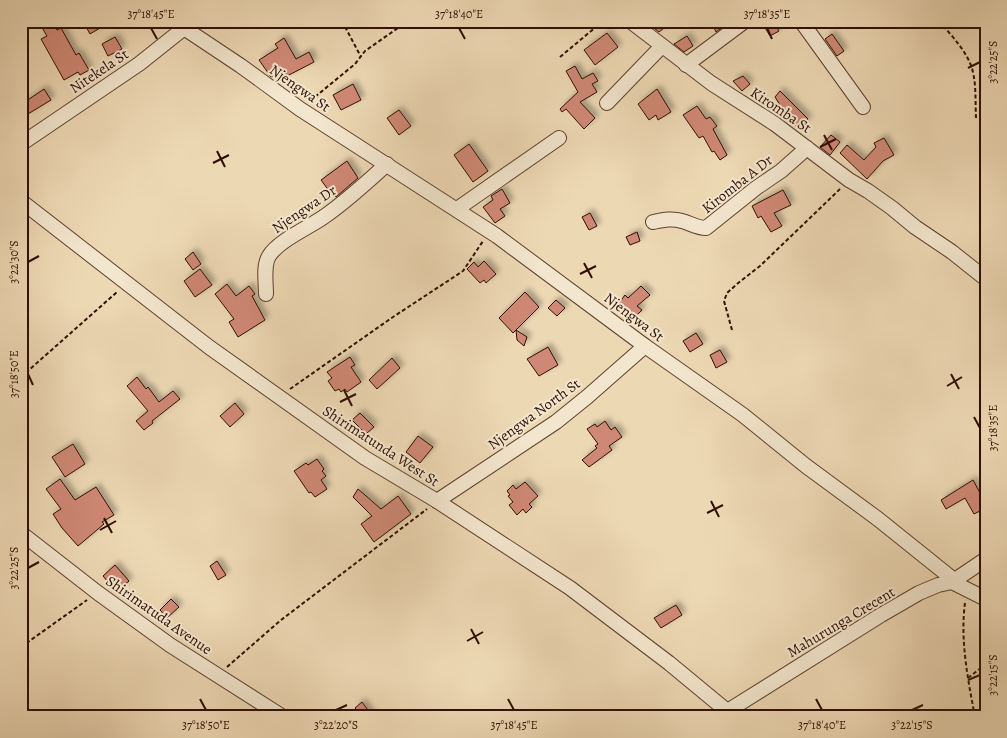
<svg xmlns="http://www.w3.org/2000/svg" width="1007" height="738" font-family="Alegreya,serif">
<defs>
<filter id="shadow"><feDropShadow dx="4" dy="-4" stdDeviation="2.5" flood-color="#0004"/></filter>
</defs>
<rect width="100%" height="100%" fill="#edd8b4"/>
<filter id="stains"><feTurbulence type="fractalNoise" baseFrequency=".004" numOctaves="4"/><feColorMatrix values="0 0 0 0 .2 0 0 0 0 .09 0 0 0 0 .02 0 0 0 .5 -.17"/></filter>
<radialGradient id="worn" r=".72"><stop offset=".6" stop-color="#630" stop-opacity="0"/><stop offset="1" stop-color="#630" stop-opacity=".3"/></radialGradient>
<g fill="none" stroke-linecap="round" stroke-linejoin="round">
<path stroke="#6f756b" stroke-width="4" d="M982,21L986,25"/>
</g>
<g fill="#cf8875" stroke="#2f0e01" filter="url(#shadow)">
<path d="M38,21H51L57,30L61,28L76,55L79,53L89,70L80,75L78,72L64,80L41,39L47,36Z"/>
<path d="M83,21H96L100,28L90,34Z"/>
<path d="M645,21H673L659,32Z"/>
<path d="M711,21H730L716,32Z"/>
<path d="M761,21H773L779,31L770,36Z"/>
<path d="M607,33L618,47L595,65L584,50Z"/>
<path d="M832,34L844,51L837,56L825,39Z"/>
<path d="M687,36L693,46L684,52L674,44Z"/>
<path d="M115,37L122,49L108,56L102,44Z"/>
<path d="M284,38L296,59L309,52L314,62L287,76L284,69L271,77L259,60L278,48L275,44Z"/>
<path d="M575,66L582,79L593,73L598,81L592,84L597,92L580,102L595,118L584,129L566,109L562,112L560,109L578,92L566,71Z"/>
<path d="M743,76L750,84L742,91L733,81Z"/>
<path d="M353,84L361,100L341,110L333,95Z"/>
<path d="M44,89L51,100L28,114L22,104Z"/>
<path d="M657,89L671,112L658,120L656,115L649,120L638,104Z"/>
<path d="M780,91L808,119L799,129L778,106L780,105L775,97Z"/>
<path d="M697,106L706,119L710,117L717,126L713,129L727,155L720,160L714,151L712,152L703,136L699,138L683,115Z"/>
<path d="M399,110L411,126L399,135L387,118Z"/>
<path d="M831,135L840,142L830,155L820,147Z"/>
<path d="M884,138L894,155L883,161L867,179L840,153L847,145L864,160L876,147L874,143Z"/>
<path d="M469,144L488,171L473,182L454,155Z"/>
<path d="M347,161L358,178L336,197L333,194L332,195L321,180Z"/>
<path d="M502,189L510,203L500,209L505,216L495,223L483,207L493,200L491,196Z"/>
<path d="M783,190L791,205L774,213L782,226L771,232L761,216L758,218L752,206Z"/>
<path d="M590,213L597,226L589,230L582,217Z"/>
<path d="M637,232L640,241L630,245L626,237Z"/>
<path d="M193,252L201,264L193,270L185,259Z"/>
<path d="M484,261L496,274L486,283L484,280L480,283L467,269L474,262L478,267Z"/>
<path d="M200,269L212,285L195,297L184,281Z"/>
<path d="M227,284L236,296L249,286L255,294L252,296L265,320L238,337L229,322L234,319L215,294Z"/>
<path d="M641,286L650,295L637,306L642,310L635,317L619,303L625,295L628,298Z"/>
<path d="M525,292L539,307L516,330L527,337L524,346L517,340L516,330L513,333L499,318Z"/>
<path d="M556,300L565,308L557,316L548,308Z"/>
<path d="M696,333L703,344L690,352L683,341Z"/>
<path d="M548,347L558,365L539,376L527,359Z"/>
<path d="M720,350L727,362L716,368L710,355Z"/>
<path d="M350,357L355,365L351,367L361,382L347,392L345,389L341,392L339,389L335,391L328,381L332,378L327,372Z"/>
<path d="M392,358L400,368L377,389L369,380Z"/>
<path d="M137,377L146,389L148,387L159,402L173,391L180,399L152,421L153,423L144,430L136,421L148,411L127,386Z"/>
<path d="M235,403L244,414L230,427L220,416Z"/>
<path d="M360,413L374,427L366,434L352,420Z"/>
<path d="M605,421L611,430L615,427L622,437L609,446L612,450L589,467L582,460L597,448L595,446L598,444L587,429L595,424L597,427Z"/>
<path d="M418,436L433,447L420,463L406,452Z"/>
<path d="M73,444L85,464L65,477L52,457Z"/>
<path d="M317,459L324,469L322,471L326,476L321,480L327,489L315,497L311,492L309,493L294,471L306,463L308,465Z"/>
<path d="M60,479L75,500L96,487L114,515L102,522L104,524L78,546L62,528L53,514L61,509L46,489Z"/>
<path d="M973,480L986,504V508L974,514L965,498L946,509L941,500Z"/>
<path d="M525,482L538,496L529,504L532,507L526,513L523,509L517,515L509,505L513,502L508,496L510,495L507,491L513,485L516,489Z"/>
<path d="M358,489L381,509L398,496L411,514L374,542L361,524L372,516L353,497Z"/>
<path d="M217,561L226,575L218,580L210,566Z"/>
<path d="M115,565L129,581L116,592L103,576Z"/>
<path d="M171,599L179,607L167,618L160,610Z"/>
<path d="M676,605L682,615L661,628L654,618Z"/>
<path d="M362,702L373,717H351L358,711L355,708Z"/>
</g>
<g fill="none" stroke-linecap="round" stroke-linejoin="round">
<defs>
<g id="street">
<path d="M630,21L711,83L775,124L849,180L868,191L892,208L915,227L952,252L986,279"/>
<path d="M801,21L863,107"/>
<path d="M184,28L241,66L300,109L497,236L645,346L743,415L806,466L878,519L954,580"/>
<path d="M686,65L745,21"/>
<path d="M607,103L662,46"/>
<path d="M21,144L139,64L193,21"/>
<path d="M21,201L209,347L365,458L437,501L570,588L669,663L727,711"/>
<path d="M457,209L559,138"/>
<path d="M653,222C663,220 672,218 682,221C690,223 697,228 706,228L756,188L781,171L807,148"/>
<path d="M266,294C266,282 263,266 269,256C279,240 310,227 325,216C348,200 367,182 387,164"/>
<path d="M437,501L556,422L587,397L645,346"/>
<path d="M21,533L98,593L170,645L283,717"/>
<path d="M952,582L986,559"/>
<path d="M718,717L881,615L919,593L938,585L952,582L986,599"/>
</g>
</defs>
<use href="#street" stroke="#5e402e" stroke-width="16"/>
<g stroke="#2f0e01" stroke-width="2" stroke-dasharray="4 2.5" stroke-linecap="butt">
<path d="M342,21L361,57"/>
<path d="M939,21C950,34 963,47 970,63C977,79 975,101 976,118"/>
<path d="M560,57L603,21"/>
<path d="M310,101L355,64L365,51L408,21"/>
<path d="M732,330L724,301L727,293L737,284L760,266L840,189"/>
<path d="M21,377L117,292"/>
<path d="M290,389L393,317L463,271L483,241"/>
<path d="M965,603C960,640 968,680 975,717"/>
<path d="M21,647L87,600"/>
<path d="M227,667L281,620L427,509"/>
<path d="M968,678L986,664"/>
</g>
<use href="#street" stroke="#f3e6ce" stroke-width="14"/>
</g>
<path fill="none" stroke="#2f0e01" stroke-width="2" d="M151,28L157,39M459,28L465,39M767,28L772,39M968,68L980,62M824,135L832,150M820,147L836,139M217,151L225,167M213,163L229,155M28,262L39,256M584,263L592,278M580,274L596,266M28,374L33,385M951,374L959,389M947,386L962,377M344,390L352,406M340,402L356,394M974,417L980,428M711,501L719,517M707,513L723,505M104,518L112,533M100,530L116,521M28,568L39,562M471,629L479,644M467,641L483,632M968,680L980,675M200,699L206,710M508,699L514,710M816,699L822,710M336,710L347,705M912,710L923,705"/>
<g text-anchor="middle" stroke-width="4" stroke-linejoin="round" paint-order="stroke">
<g font-size="15" fill="#2f0e01" stroke="#f3e6ce">
<text transform="translate(99 71) rotate(-34)" y="5">Nitekela St</text>
<text transform="translate(300 88) rotate(35)" y="5">Njengwa St</text>
<text transform="translate(781 110) rotate(34)" y="5">Kiromba St</text>
<text transform="translate(737 184) rotate(-38)" y="5">Kiromba A Dr</text>
<text transform="translate(304 209) rotate(-34)" y="5">Njengwa Dr</text>
<text transform="translate(634 317) rotate(37)" y="5">Njengwa St</text>
<text transform="translate(534 414) rotate(-36)" y="5">Njengwa North St</text>
<text transform="translate(381 446) rotate(33)" y="5">Shirimatunda West St</text>
<text transform="translate(159 615) rotate(35)" y="5">Shirimatuda Avenue</text>
<text transform="translate(841 622) rotate(-31)" y="5">Mahurunga Crecent</text>
</g>
</g>
<rect width="1007" height="738" fill="none" stroke="#edd8b4" stroke-width="55"/>
<rect x="28" y="28" width="952" height="682" fill="none" stroke="#2f0e01" stroke-width="2"/>
<g font-size="12" text-anchor="middle" fill="#2f0e01">
<text x="151" y="18">37°18'45"E</text>
<text x="459" y="18">37°18'40"E</text>
<text x="767" y="18">37°18'35"E</text>
<text transform="translate(993 62) rotate(-90)" y="4">3°22'25"S</text>
<text transform="translate(14 262) rotate(-90)" y="4">3°22'30"S</text>
<text transform="translate(14 374) rotate(-90)" y="4">37°18'50"E</text>
<text transform="translate(993 428) rotate(-90)" y="4">37°18'35"E</text>
<text transform="translate(14 568) rotate(-90)" y="4">3°22'25"S</text>
<text transform="translate(993 675) rotate(-90)" y="4">3°22'15"S</text>
<text x="206" y="729">37°18'50"E</text>
<text x="336" y="729">3°22'20"S</text>
<text x="514" y="729">37°18'45"E</text>
<text x="822" y="729">37°18'40"E</text>
<text x="912" y="729">3°22'15"S</text>
</g>
<rect width="100%" height="100%" filter="url(#stains)"/>
<rect width="100%" height="100%" fill="url(#worn)"/>
</svg>
